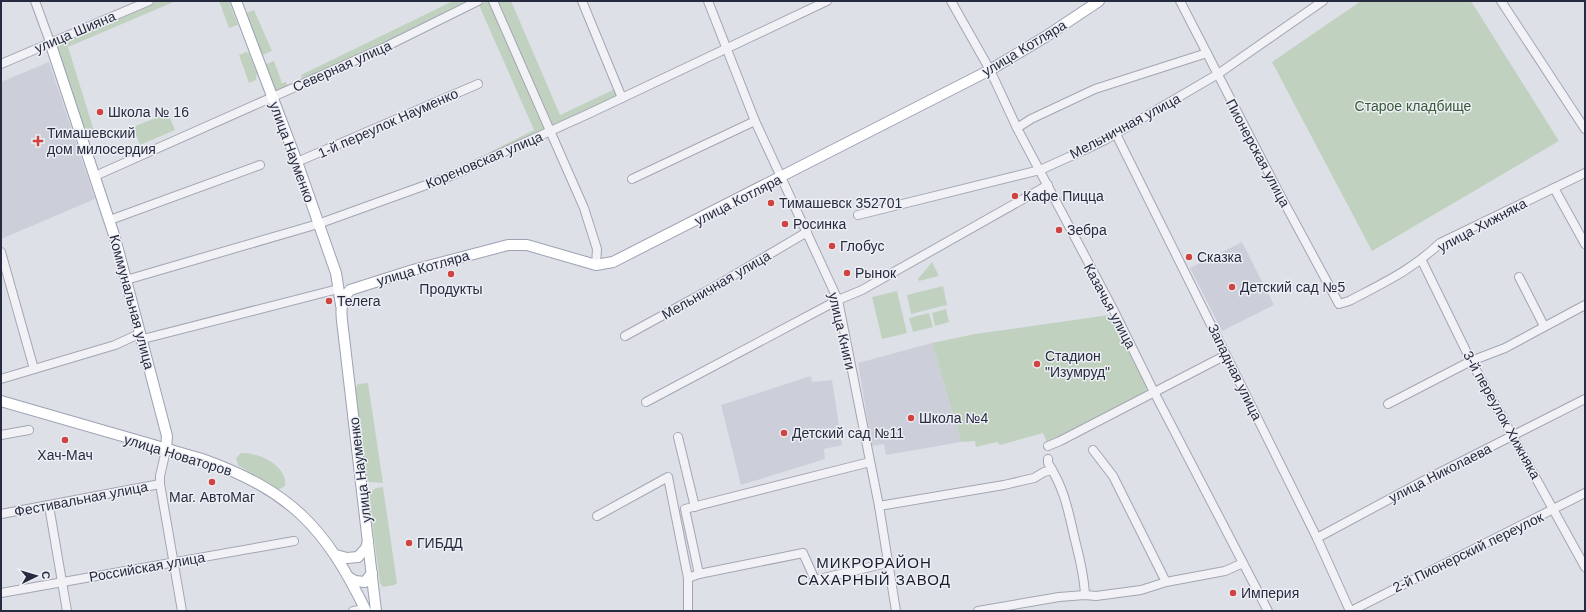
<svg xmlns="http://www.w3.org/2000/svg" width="1586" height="612" font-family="Helvetica,sans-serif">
<rect width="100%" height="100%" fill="#dee0e8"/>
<g fill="#cccfda">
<path d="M49,62L95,199L1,239V82Z"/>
<path d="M1242,242L1274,305L1222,331L1190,268Z"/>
<path d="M932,343L961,442L886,455L884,444L872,446L858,363Z"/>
<path d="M811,376L812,382L832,380L842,445L824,449L825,459L741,485L721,405Z"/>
</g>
<g fill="#c0d2bf">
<path d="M155,1H176L68,47L94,131L85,133L56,46L57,43Z"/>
<path d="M219,1H229L238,25L229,28Z"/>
<path d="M453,1H471L304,82L301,75Z"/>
<path d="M482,1H490L545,127V129L489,154L488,153L534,130L478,3Z"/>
<path d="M495,1H511L560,115L615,89L618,95L552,127Z"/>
<path d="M1361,1H1471L1559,141L1372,251L1272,62Z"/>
<path d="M254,10L272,51L260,56L241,15Z"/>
<path d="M246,52L249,53L257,73L256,80L249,83L239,55Z"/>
<path d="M274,61L282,83L286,82L289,89L276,94L264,65Z"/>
<path d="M168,113L175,130L140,145L133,127Z"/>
<path d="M932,262L939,276L919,281L918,279Z"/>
<path d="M943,286L947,305L911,314L907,295Z"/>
<path d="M897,291L907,333L882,339L872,297Z"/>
<path d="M946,309L949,322L935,326L932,313Z"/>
<path d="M929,313L933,327L913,332L909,318Z"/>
<path d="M1109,315L1147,386L1146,395L1048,444L1043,433L1000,445L997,442L976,447L975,441L961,442L932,343L975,334Z"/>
<path d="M368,383L383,483L369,482L365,475L355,389L358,384Z"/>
<path d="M241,453C259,452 288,466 285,486L278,490L238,465L236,458Z"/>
<path d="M383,487L397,583L394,585L383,587L380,583L369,499V493L376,488Z"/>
</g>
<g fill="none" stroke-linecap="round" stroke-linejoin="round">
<defs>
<g id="minor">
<path d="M35,1L50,42"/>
<path d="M493,1L584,208L597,249L596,265"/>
<path d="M582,1L622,98"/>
<path d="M708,1L755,121L838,300L879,506L896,611"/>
<path d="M951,1L990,70L1017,128L1113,309L1154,392L1268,611"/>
<path d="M1180,1L1278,191L1339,304L1349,301C1383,283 1412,270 1440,243L1585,173"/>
<path d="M1501,1L1585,129"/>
<path d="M1,64L149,1"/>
<path d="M1017,128L1031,119L1095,89L1207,53"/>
<path d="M1116,134L1317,538L1350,611"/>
<path d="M297,162L478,84"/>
<path d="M95,176L383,48L478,1"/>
<path d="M632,179L755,121"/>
<path d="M1554,188L1585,244"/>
<path d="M858,215L1040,170L1080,152L1105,140L1218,74L1323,1"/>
<path d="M110,220L260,165"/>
<path d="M1,252L34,369"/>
<path d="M1422,261L1471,361L1585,567"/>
<path d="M1519,277L1544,326"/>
<path d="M126,280L318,224L451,176L588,114L827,1"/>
<path d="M625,336L709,290L807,232"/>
<path d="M143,339L338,289"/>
<path d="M1,379L115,345L141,333"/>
<path d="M646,402L838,300L862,290L1048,185"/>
<path d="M1388,404L1471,361L1505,348L1585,305"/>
<path d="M1,435L29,430"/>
<path d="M678,437L695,507"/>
<path d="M1048,446L1060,441L1226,355"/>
<path d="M166,450L160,476V484L182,611"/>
<path d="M1093,450L1113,476L1166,582"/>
<path d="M1048,459V463C1065,490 1068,510 1075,540C1080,559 1084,576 1085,595"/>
<path d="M49,506L67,611"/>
<path d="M879,506L1004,485L1034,478L1044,472L1052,470"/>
<path d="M1,514L160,484"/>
<path d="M597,516L668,477L688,578V611"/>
<path d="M1317,538L1425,480L1585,399"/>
<path d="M699,574L685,509L870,462"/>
<path d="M688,578L699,574L803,553L815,580L887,563"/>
<path d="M1,593L294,541"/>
<path d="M353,611L365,609"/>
<path d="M978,611L1059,597L1085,595L1096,596L1141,590L1166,582L1225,571L1243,563"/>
<path d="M1351,611L1585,493"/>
</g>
<g id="major">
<path d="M236,1L297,162L336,273L341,305"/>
<path d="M50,42L115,238L167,436L166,450"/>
<path d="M1,401L202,459C291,491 325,527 366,611"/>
<path d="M336,555L347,558L358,557L366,548L368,541"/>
<path d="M350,578L355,581L365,582L372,573"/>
<path d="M376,611L343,329C341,314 339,302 350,290L413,270L508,245H527L596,265L613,262L990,70L1045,37L1099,1"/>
</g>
</defs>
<use href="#minor" stroke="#a3a6b2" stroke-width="10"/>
<use href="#major" stroke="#9da2b3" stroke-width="12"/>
<use href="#minor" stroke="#f1f1f6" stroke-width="8"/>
<use href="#major" stroke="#fff" stroke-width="10"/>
</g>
<g fill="#cf4340" stroke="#edeff5" stroke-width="1.5">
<circle cx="100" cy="112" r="4"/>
<path d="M36 135h4v4h4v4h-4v4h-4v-4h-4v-4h4z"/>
<circle cx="1015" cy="196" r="4"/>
<circle cx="771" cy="203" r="4"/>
<circle cx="785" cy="224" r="4"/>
<circle cx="1059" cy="230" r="4"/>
<circle cx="832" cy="246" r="4"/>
<circle cx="1189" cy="257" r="4"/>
<circle cx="847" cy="273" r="4"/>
<circle cx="451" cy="274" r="4"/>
<circle cx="1232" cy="287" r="4"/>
<circle cx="329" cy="301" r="4"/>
<circle cx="1037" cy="364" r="4"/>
<circle cx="911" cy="418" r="4"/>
<circle cx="784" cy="433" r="4"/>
<circle cx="65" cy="440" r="4"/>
<circle cx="212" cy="482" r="4"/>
<circle cx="409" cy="543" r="4"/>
<circle cx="1233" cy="593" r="4"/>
</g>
<g text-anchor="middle" stroke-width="3" stroke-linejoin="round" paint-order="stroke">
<g font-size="14" fill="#272b3f" stroke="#edeff5">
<text transform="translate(75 32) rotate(-23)" y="5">улица Шияна</text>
<text transform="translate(1024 48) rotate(-31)" y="5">улица Котляра</text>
<text transform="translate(342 66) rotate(-24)" y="5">Северная улица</text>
<text transform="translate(388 123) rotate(-24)" y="5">1-й переулок Науменко</text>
<text transform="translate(1125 126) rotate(-28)" y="5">Мельничная улица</text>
<text transform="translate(292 152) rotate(70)" y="5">улица Науменко</text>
<text transform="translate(1258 153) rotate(62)" y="5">Пионерская улица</text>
<text transform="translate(484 160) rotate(-23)" y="5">Кореновская улица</text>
<text transform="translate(738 200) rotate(-27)" y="5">улица Котляра</text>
<text transform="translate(1482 225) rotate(-28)" y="5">улица Хижняка</text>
<text transform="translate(423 268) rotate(-16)" y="5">улица Котляра</text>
<text transform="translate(716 285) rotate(-30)" y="5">Мельничная улица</text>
<text transform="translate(132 302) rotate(75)" y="5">Коммунальная улица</text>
<text transform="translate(1110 306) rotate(62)" y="5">Казачья улица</text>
<text transform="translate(842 331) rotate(77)" y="5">улица Книги</text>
<text transform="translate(1235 372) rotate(64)" y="5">Западная улица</text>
<text transform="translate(1502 415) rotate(61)" y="5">3-й переулок Хижняка</text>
<text transform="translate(178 455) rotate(17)" y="5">улица Новаторов</text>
<text transform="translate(360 470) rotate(-97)" y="5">улица Науменко</text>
<text transform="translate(1440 473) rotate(-27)" y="5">улица Николаева</text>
<text transform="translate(81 499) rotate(-11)" y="5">Фестивальная улица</text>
<text transform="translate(1468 552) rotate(-26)" y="5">2-й Пионерский переулок</text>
<text transform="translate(147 567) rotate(-10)" y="5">Российская улица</text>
</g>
<g font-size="14" fill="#355a34" stroke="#edeff5">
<text x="1413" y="111">Старое кладбище</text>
</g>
<g font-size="14" fill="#272b3f" stroke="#edeff5" text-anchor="start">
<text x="108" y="117">Школа № 16</text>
<text x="47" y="138">Тимашевский<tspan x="47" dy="16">дом милосердия</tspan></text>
<text x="1023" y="201">Кафе Пицца</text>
<text x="779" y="208">Тимашевск 352701</text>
<text x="793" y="229">Росинка</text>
<text x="1067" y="235">Зебра</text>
<text x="840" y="251">Глобус</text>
<text x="1197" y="262">Сказка</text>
<text x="855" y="278">Рынок</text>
<text x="1240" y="292">Детский сад №5</text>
<text x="451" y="294" text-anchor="middle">Продукты</text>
<text x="337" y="306">Телега</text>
<text x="1045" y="361">Стадион<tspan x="1045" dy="16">"Изумруд"</tspan></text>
<text x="919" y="423">Школа №4</text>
<text x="792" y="438">Детский сад №11</text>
<text x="65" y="460" text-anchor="middle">Хач-Мач</text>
<text x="212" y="502" text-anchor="middle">Маг. АвтоМаг</text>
<text x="417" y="548">ГИБДД</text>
<text x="1241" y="598">Империя</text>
</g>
<g font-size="15" letter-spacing="1" fill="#191d2f" stroke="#edeff5">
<text x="874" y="568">МИКРОРАЙОН<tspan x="874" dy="17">САХАРНЫЙ ЗАВОД</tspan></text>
</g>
</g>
<rect width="1586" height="612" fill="none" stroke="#272b3f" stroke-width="4"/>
<g transform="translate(36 576) rotate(85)" stroke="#edeff5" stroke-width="3" paint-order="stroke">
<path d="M0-3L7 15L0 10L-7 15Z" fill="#272b3f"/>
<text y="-6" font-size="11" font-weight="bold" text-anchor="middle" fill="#272b3f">С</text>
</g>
</svg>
